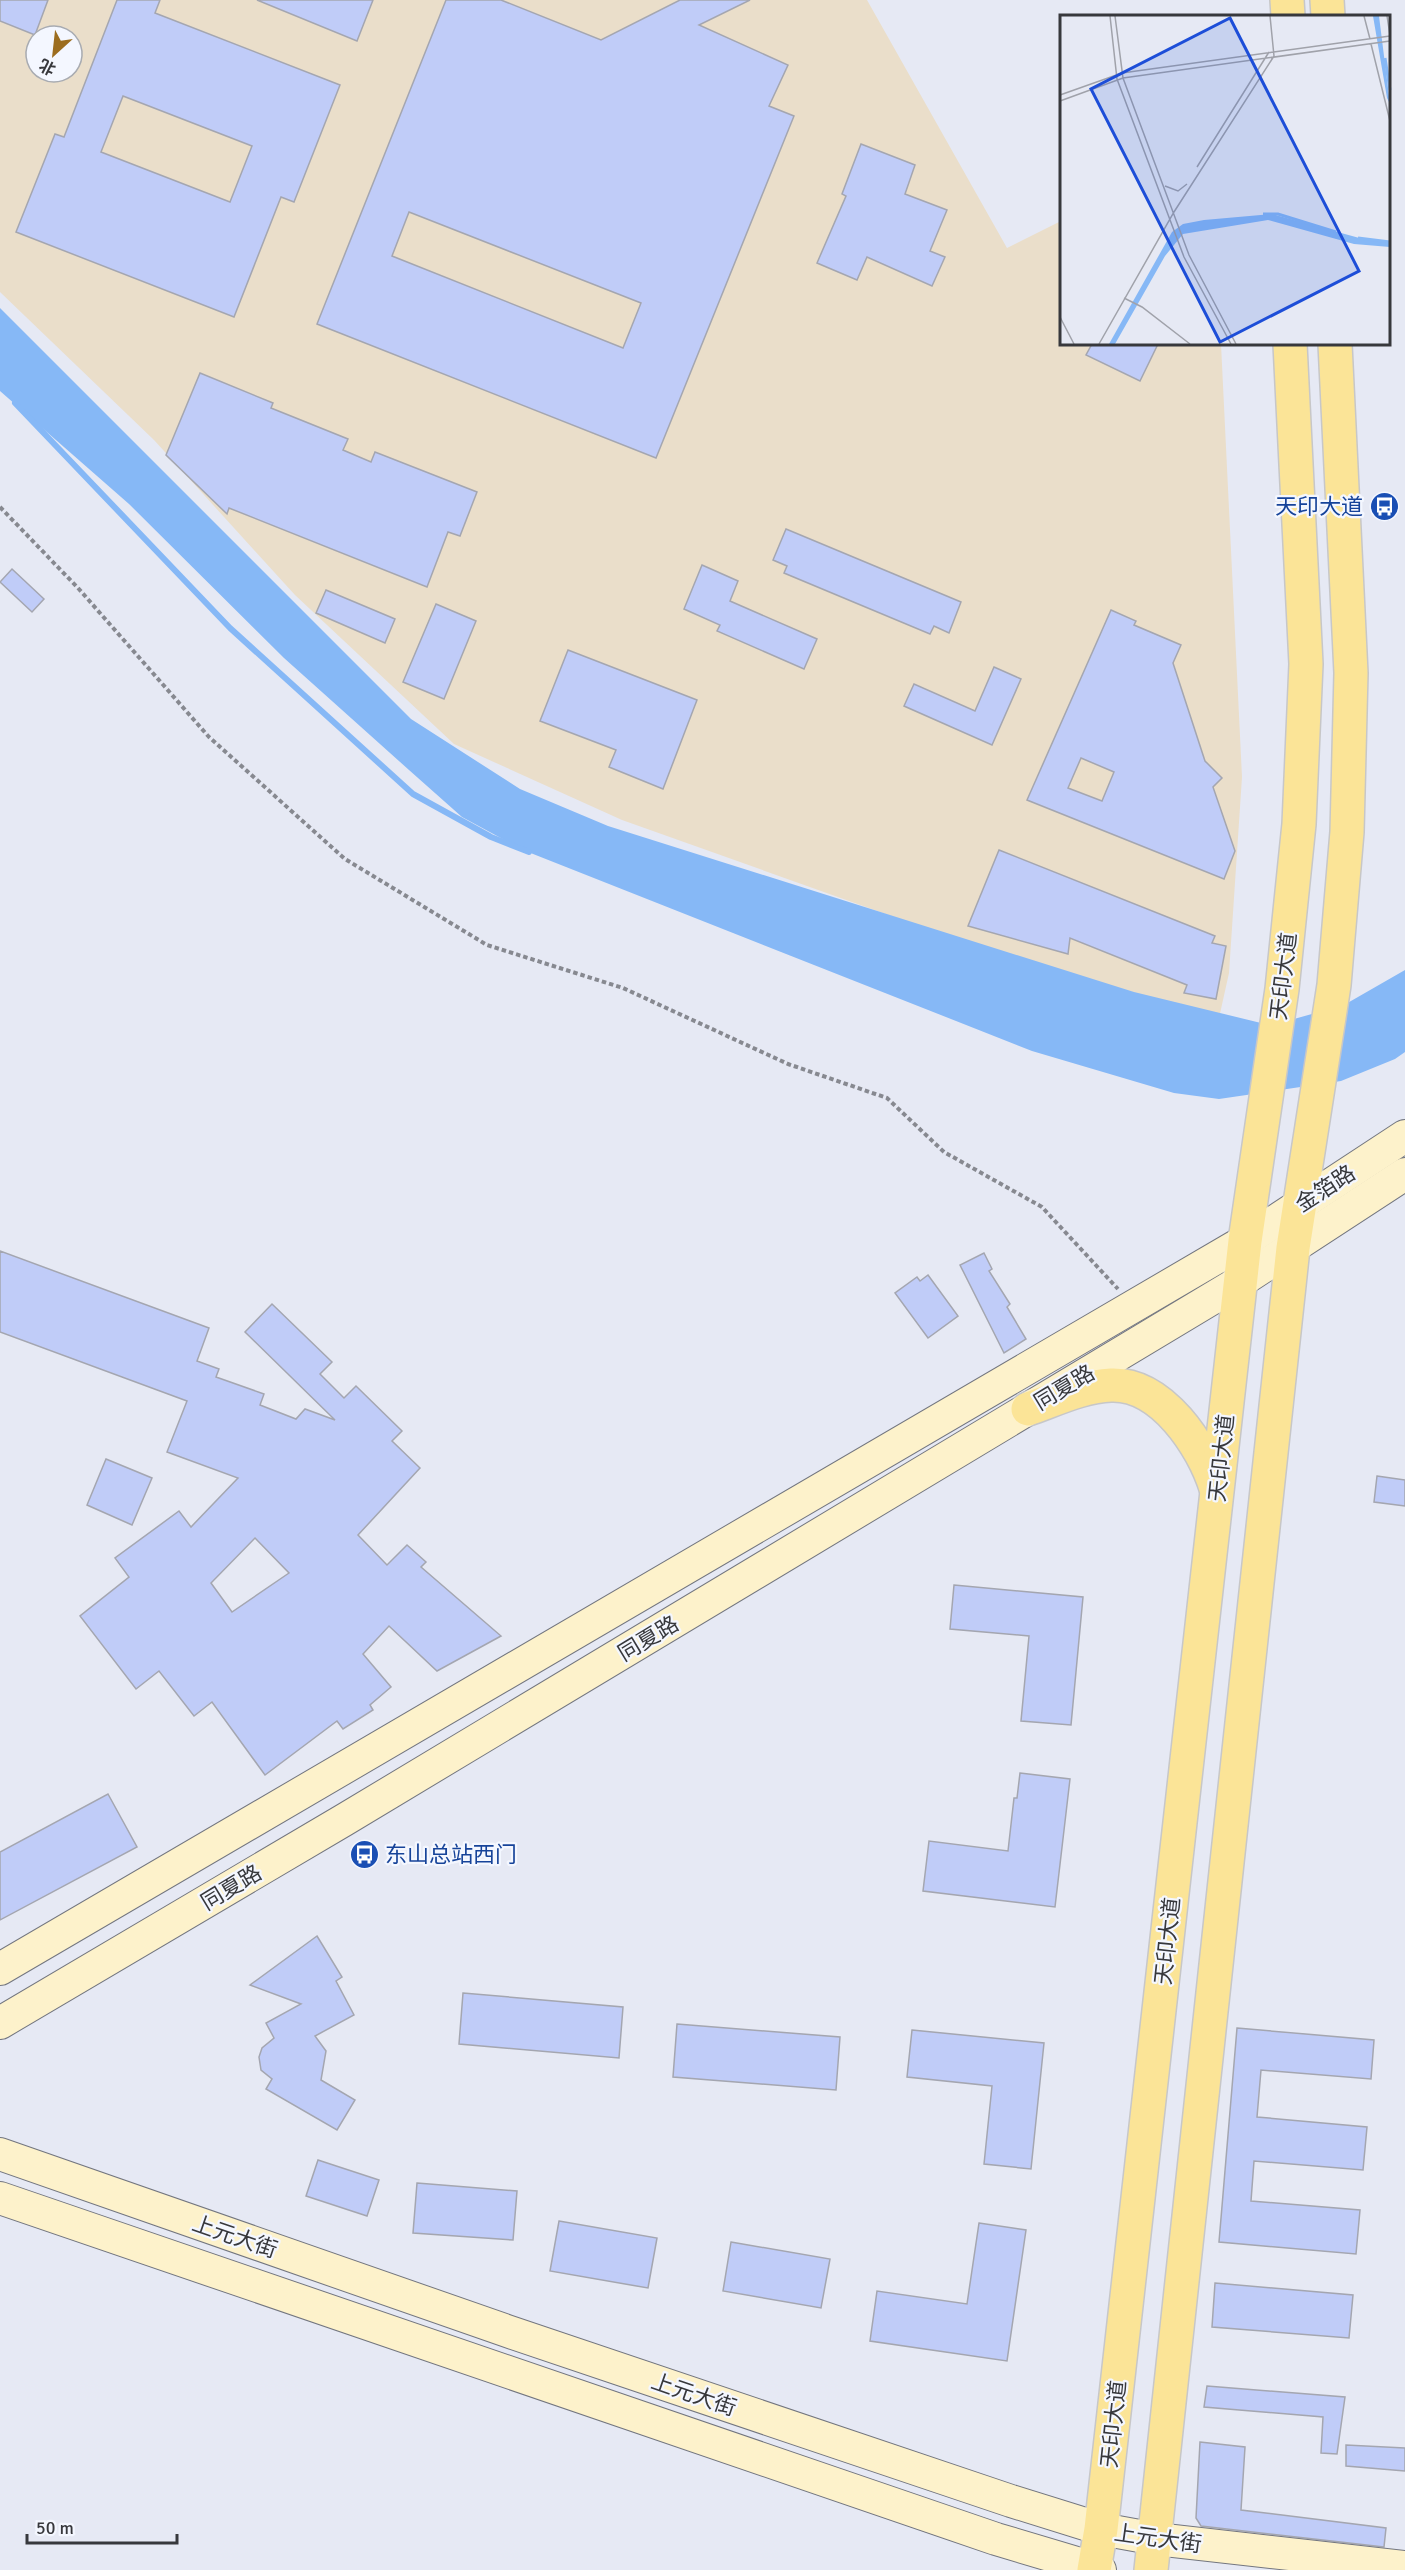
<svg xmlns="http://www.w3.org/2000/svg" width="1405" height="2570" font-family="Signika,'Noto Sans SC',sans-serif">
<rect width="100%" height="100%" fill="#e6e9f4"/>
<path fill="#eadeca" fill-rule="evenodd" d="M0,0H867L1007,248L1061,221L1062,344H1221L1242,777L1229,973L1219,1018L956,939L622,820L454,744L295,595L154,440L0,292ZM36,36H72V72H36Z"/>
<path fill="#86b8f6" d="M0,308L411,719L520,789L608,826L1134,992L1261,1023L1294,1019L1344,1005L1405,970V1052L1395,1059L1341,1081L1219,1099L1174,1093L1032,1051L523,850L462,817L409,770L284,658L129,504L0,391Z"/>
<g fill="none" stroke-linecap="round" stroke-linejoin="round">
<path stroke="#86b8f6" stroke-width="6" d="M15,403L230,628L413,794L491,837L529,852"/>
</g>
<g fill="#c0ccf8" stroke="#a4a6b0" stroke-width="1.5" fill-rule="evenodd">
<path d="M0,0H48L35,35L0,21Z"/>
<path d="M117,0H160L155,13L340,85L294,202L281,197L234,317L16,232L55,134L64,137ZM123,96L252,146L230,202L101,152Z"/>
<path d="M257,0H373L357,41Z"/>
<path d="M446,0H501L601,40L680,0H750L699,25L788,65L769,106L794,116L656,458L317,324ZM409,212L641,303L623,348L392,256Z"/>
<path d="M861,144L915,165L905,194L947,210L930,251L945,257L932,286L867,257L857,280L817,263L846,196L842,194Z"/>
<path d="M1092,344H1158L1140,381L1086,355Z"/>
<path d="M200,373L273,403L271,408L348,439L343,450L371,462L375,452L477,492L460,536L448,532L427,587L229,508L227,514L166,455Z"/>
<path d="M786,529L961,602L949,633L934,626L930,634L784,573L787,566L773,560Z"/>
<path d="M702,565L738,581L730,601L817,639L804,669L717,631L720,625L684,609Z"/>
<path d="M12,569L44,599L32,612L0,582Z"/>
<path d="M326,590L395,619L385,643L316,613Z"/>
<path d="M436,604L476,621L444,699L403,682Z"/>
<path d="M1111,610L1136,621L1134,625L1181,645L1173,663L1205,761L1222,778L1213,787L1235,851L1224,879L1027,800ZM1081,758L1114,772L1102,801L1068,788Z"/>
<path d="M568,650L697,700L663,789L609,767L616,750L540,721Z"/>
<path d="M994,667L1021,679L992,745L904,706L914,684L975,711Z"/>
<path d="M999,850L1215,936L1212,943L1226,946L1216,999L1184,993L1187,985L1070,938L1068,954L968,926Z"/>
<path d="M0,1251L209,1328L197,1361L219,1369L216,1377L264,1394L260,1405L296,1419L305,1409L335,1420L245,1332L272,1304L332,1362L320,1374L344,1398L356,1386L402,1431L392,1441L420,1468L358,1535L387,1565L407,1545L426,1562L421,1567L501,1636L437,1671L389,1626L363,1654L391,1687L370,1705L373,1710L343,1729L337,1721L265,1775L212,1702L194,1716L159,1671L136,1689L80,1616L129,1577L115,1558L179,1511L191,1527L238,1478L167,1452L187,1401L0,1332ZM255,1538L289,1573L232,1612L211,1583Z"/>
<path d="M984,1253L992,1269L989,1271L1010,1304L1007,1307L1026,1339L1004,1353L960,1265Z"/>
<path d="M928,1275L958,1316L928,1338L895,1293L917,1277L920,1281Z"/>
<path d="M106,1459L152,1478L132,1525L87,1505Z"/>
<path d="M1377,1476L1405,1480V1506L1374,1502Z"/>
<path d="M954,1585L1083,1597L1071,1725L1021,1721L1029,1636L950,1629Z"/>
<path d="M1020,1773L1070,1779L1055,1907L923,1891L929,1841L1008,1851L1014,1798H1017Z"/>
<path d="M108,1794L137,1847L0,1920V1852Z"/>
<path d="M317,1936L342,1977L336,1981L354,2015L315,2036L326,2051L321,2080L355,2100L337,2130L266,2089L272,2079L261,2070L259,2057L262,2048L274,2038L266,2023L301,2004L250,1985Z"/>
<path d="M463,1993L623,2007L619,2058L459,2044Z"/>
<path d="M677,2024L840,2037L836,2090L673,2077Z"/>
<path d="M1237,2028L1374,2040L1371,2079L1261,2070L1257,2117L1367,2127L1363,2170L1254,2161L1251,2201L1360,2210L1356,2254L1219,2242Z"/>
<path d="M912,2030L1044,2043L1031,2169L984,2164L992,2086L907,2077Z"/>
<path d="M318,2160L379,2180L367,2216L306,2196Z"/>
<path d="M417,2183L517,2191L513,2240L413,2233Z"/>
<path d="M559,2221L657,2238L648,2288L550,2271Z"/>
<path d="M979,2223L1026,2230L1007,2361L870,2341L877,2291L967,2304Z"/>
<path d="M731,2242L830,2259L821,2308L723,2291Z"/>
<path d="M1215,2283L1353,2295L1349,2338L1212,2327Z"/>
<path d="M1207,2386L1345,2397L1337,2454L1321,2453L1323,2417L1204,2407Z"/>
<path d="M1200,2442L1245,2447L1241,2510L1386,2528L1384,2547L1201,2526L1196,2518Z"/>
<path d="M1346,2445L1405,2448V2471L1346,2466Z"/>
</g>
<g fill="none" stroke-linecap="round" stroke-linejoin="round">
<defs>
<g id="secondary">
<path d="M0,1969L1245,1241L1405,1136"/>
<path d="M0,2023L344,1820L1241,1281L1405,1174"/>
<path d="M0,2154L507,2331L1011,2501L1101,2529L1156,2539L1405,2567"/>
<path d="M0,2198L996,2539L1100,2570"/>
</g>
<g id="primary">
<path d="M1287,0L1288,16"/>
<path d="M1327,0L1328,16"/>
<path d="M1028,1409C1054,1400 1083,1386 1111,1385C1162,1383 1203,1446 1216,1488"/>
<path d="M1094,2570L1101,2529L1245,1241L1282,989L1299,824L1306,664L1290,344"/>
<path d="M1151,2570L1293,1248L1334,985L1347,832L1351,673L1335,344"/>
</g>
</defs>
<use href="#secondary" stroke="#73767f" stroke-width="34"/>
<use href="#primary" stroke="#c7c7c8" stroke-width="36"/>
<path stroke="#878990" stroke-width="4" stroke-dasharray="4.5 3" stroke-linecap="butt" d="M0,507L78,588L209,737L345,859L487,945L623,988L788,1064L887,1098L944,1152L1042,1207L1118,1289"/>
<use href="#secondary" stroke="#fdf2cb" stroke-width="32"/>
<use href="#primary" stroke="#fbe497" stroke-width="33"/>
</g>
<defs>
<symbol id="bus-disc" viewBox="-11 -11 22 22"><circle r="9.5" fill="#1a4fb4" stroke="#f4f7ff"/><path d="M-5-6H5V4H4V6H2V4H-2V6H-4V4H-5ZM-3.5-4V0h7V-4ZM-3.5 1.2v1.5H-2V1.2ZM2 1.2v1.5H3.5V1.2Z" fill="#fff"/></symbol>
</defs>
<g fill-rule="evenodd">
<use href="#bus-disc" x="1368" y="490" width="33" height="33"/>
<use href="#bus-disc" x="348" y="1838" width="33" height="33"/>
</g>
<g text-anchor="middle" stroke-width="4.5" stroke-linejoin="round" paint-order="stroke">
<g font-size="22" fill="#164399" stroke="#f4f7ff" text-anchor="end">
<text x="1363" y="514">天印大道</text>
<text x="385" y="1862" text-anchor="start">东山总站西门</text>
</g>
<g font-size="22" fill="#37383c" stroke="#f4f7ff">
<text transform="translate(1283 976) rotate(-83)" y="8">天印大道</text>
<text transform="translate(1325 1188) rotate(-33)" y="8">金箔路</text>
<text transform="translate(1064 1387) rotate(-31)" y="8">同夏路</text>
<text transform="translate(1221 1458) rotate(-84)" y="8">天印大道</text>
<text transform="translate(648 1638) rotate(-31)" y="8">同夏路</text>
<text transform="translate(231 1887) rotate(-31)" y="8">同夏路</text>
<text transform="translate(1167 1941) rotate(-84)" y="8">天印大道</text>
<text transform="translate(235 2236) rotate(19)" y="8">上元大街</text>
<text transform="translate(694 2394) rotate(19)" y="8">上元大街</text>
<text transform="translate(1113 2424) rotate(-84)" y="8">天印大道</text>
<text transform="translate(1158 2538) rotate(8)" y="8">上元大街</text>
</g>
</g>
<g transform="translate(1060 15)">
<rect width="330" height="330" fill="#e6e9f4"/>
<path d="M313,1H319L330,89L327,83ZM212,199L303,224L330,227V232L294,229L208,205L123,219L105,241L55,329H49L112,217L123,209L144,205Z" fill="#86b8f6"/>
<path fill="none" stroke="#86b8f6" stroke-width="3" d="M325,43L330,75M203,199H218L276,217M298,223L330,227"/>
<path fill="none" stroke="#a0a2aa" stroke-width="1.5" d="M50,1L57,64L124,242L171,329M55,1L63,63L129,240L176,329M304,1L310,24M327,1L330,20M311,29L330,106M0,80L62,58L330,21M0,86L63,63L330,26M137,152L209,37M105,171L118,176L127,169M64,283L82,292L130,329M0,302L14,329M39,329L114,197L214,41L210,1"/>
<path fill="#1d4ed8" fill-opacity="0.15" stroke="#1d4ed8" stroke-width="3" d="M170,3L299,256L160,327L31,74Z"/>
<rect width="330" height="330" fill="none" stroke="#37383c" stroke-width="3"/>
</g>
<g transform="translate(54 54) rotate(207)"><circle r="28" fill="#f4f7ff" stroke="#a8abb1" stroke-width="1.5"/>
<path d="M0-4.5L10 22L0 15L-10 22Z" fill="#9c6d1f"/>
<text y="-9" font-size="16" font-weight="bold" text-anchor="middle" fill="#37383c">北</text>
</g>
<path d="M27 2534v9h150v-9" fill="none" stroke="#37383c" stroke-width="3"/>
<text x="36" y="2534" font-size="18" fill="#37383c" stroke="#f4f7ff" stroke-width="4.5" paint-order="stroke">50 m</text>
</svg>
